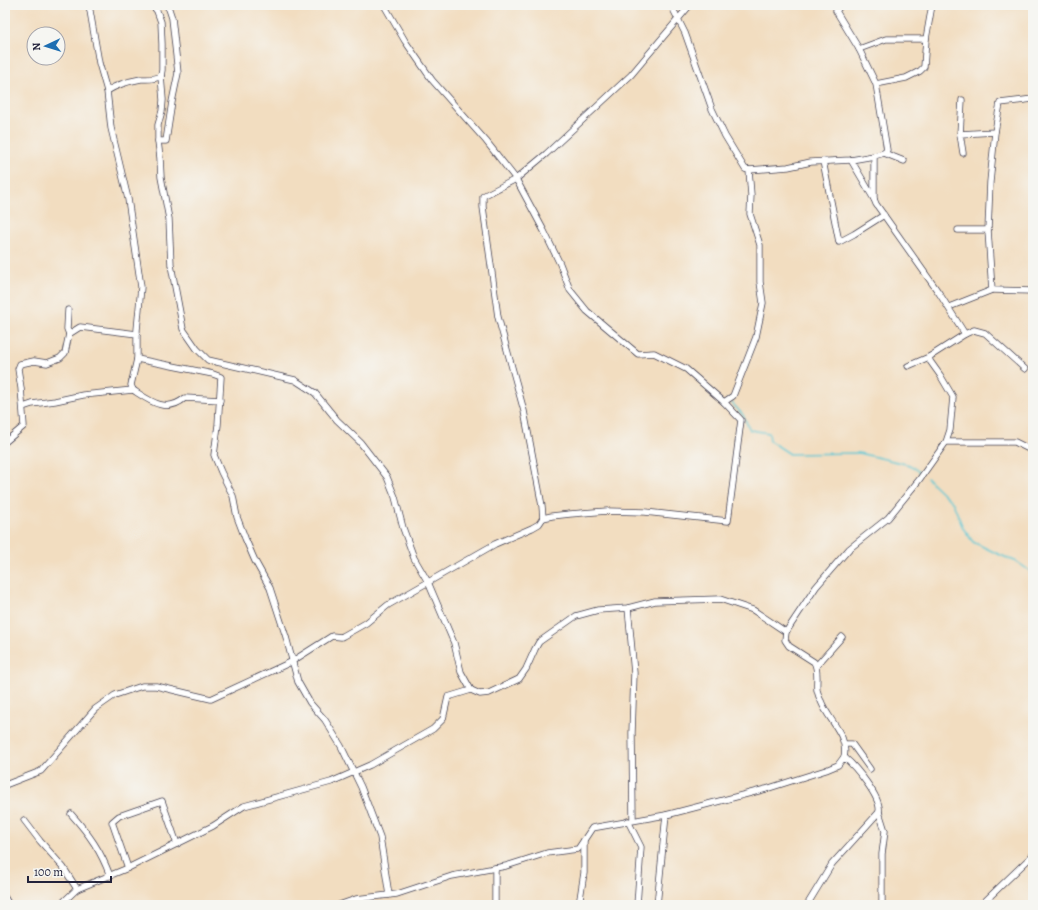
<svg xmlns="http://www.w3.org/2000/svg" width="1038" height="910" font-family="Alegreya,serif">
<rect width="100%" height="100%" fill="#f6f6f2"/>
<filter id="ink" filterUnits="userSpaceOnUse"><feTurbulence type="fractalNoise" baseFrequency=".025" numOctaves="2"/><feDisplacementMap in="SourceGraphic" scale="8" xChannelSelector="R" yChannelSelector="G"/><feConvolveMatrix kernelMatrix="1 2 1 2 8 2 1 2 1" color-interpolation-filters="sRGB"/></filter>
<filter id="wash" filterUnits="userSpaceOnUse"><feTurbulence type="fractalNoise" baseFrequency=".012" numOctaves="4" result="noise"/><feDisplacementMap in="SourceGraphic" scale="16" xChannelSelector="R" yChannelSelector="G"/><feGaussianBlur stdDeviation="0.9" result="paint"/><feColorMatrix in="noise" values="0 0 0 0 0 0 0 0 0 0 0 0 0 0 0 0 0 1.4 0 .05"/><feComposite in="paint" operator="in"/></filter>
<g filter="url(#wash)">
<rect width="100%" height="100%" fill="#f2ddc0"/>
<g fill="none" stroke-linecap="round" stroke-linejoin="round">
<g stroke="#5bc7d4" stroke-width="1.5">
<path d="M732,403L743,415L750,430L769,433L770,441L790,454L859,453L910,465L919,472"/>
<path d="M927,478L953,503L963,528L973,542L998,554L1017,562L1030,571L1033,582"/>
</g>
</g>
</g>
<g filter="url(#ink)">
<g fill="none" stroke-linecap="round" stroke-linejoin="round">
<defs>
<g id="minor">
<path d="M89,5L99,63L107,91"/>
<path d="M152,5L157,11L161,22L162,44V70L161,76L163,100L162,111L158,125V141L160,158L161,177L169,219L171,265L183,329L197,349L208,360L295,380L315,393L337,420L360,442L387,477L395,497L403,528L414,558L428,582L454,643L461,672L471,690L480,694L489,693L519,679L526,669L535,649L539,642L576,616L598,610L628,608L655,601L720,599L753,610L786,632"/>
<path d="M384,5L405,41L432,80L486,141L516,179L544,231L560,264L570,290L587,311L638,354L654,353L686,369L724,402"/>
<path d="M841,5L836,11L859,49L876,84L887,150L884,153L874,156V199L876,204L939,293L965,334L929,357L930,361L940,375L953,397L950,430L946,442"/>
<path d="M859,49L886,39H926"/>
<path d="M161,76C154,80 148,79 141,79C130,81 116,85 107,91L111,128L128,199L141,287L137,330V359L213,374L221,377L218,425L214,455L221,472L233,496L237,517L245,538L255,561L270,588L286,637L298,682L310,703L325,720L341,746L361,787L380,837L389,895"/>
<path d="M876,84L906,78L920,71L924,67L926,39L932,5"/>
<path d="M960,134L962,100"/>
<path d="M158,141H166L172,102L178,73L172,18L169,9L166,5"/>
<path d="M884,153L904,161"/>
<path d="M963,153L960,134L995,132L1000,103L1033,99"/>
<path d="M851,160L874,199"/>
<path d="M823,161L839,242L854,234L884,215"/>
<path d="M749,170L788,167L811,162L851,160L874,156"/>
<path d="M958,230H988L990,182L995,132"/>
<path d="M992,290L1033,291"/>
<path d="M949,307L992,290L988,230"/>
<path d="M68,310L67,329L69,334"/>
<path d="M965,334L974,330L985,333L1025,369"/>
<path d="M137,359L131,385L133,390C150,401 166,414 185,398L220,400"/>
<path d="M908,366L929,357"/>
<path d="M23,407L32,404L55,401L83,395L133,390"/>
<path d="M5,442L24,426L21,388L18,369L20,364L34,361L47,363L60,358L65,353L69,334L80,327L137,334"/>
<path d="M543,518L552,516L570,514L607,511L645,512L728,521L741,420L724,402L733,396L756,337L763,303L760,282V245L750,214L751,195L749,170L745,169L725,136L712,109L685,33L671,5"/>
<path d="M628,608L634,673L632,733L633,820"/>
<path d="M817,665L842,637"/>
<path d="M845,744H852L870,769"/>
<path d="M844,757C849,736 828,720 821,701C819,698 818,693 817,690C816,681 819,670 814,662L789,646L785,640L786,632L816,587L849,549L888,518L919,480L946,442H1015L1033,451"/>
<path d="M5,785L41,771L95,709L115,695L142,686H156L211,699L291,662L332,636L341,637L343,636L366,623L388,605L495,544L532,528L539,524L543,518L542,506L524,411L498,317L483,207V196L516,179L546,154L631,75L690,5"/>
<path d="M879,812L885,831L882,854V905"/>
<path d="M71,814C89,834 101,851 110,876"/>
<path d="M24,820L40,841L63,867L77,889"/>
<path d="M628,821L641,847L637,905"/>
<path d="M128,868L112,822L119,816L162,801L177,844"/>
<path d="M5,898L9,905"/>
<path d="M60,905L77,889L128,868L213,826L244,806L331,782L370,765L433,729L443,719L448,697L471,690"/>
<path d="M339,905L356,899L397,894L452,876L506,866L547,853L578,849L592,828L666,815L766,789L826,770L838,765L844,757C855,766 882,798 879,812L832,864L807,905"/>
<path d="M495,905V868"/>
<path d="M579,905L584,873V840"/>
<path d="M657,905L666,815"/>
<path d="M981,905L1033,855"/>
</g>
</defs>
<use href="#minor" stroke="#413e4f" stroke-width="7"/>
<use href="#minor" stroke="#fff" stroke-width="5.5"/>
</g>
</g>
<rect width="1038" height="910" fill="none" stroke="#f6f6f2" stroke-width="20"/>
<g transform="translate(46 46) rotate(266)"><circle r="19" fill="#f6f6f2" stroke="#a1a1a9"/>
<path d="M0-3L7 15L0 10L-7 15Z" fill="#1f6fb2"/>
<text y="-6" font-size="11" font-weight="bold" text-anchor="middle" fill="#22223b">N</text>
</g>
<path d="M28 876v6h83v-6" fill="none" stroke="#22223b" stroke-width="2"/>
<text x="34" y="876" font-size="12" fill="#22223b" stroke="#f6f6f2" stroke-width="3" paint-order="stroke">100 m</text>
</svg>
